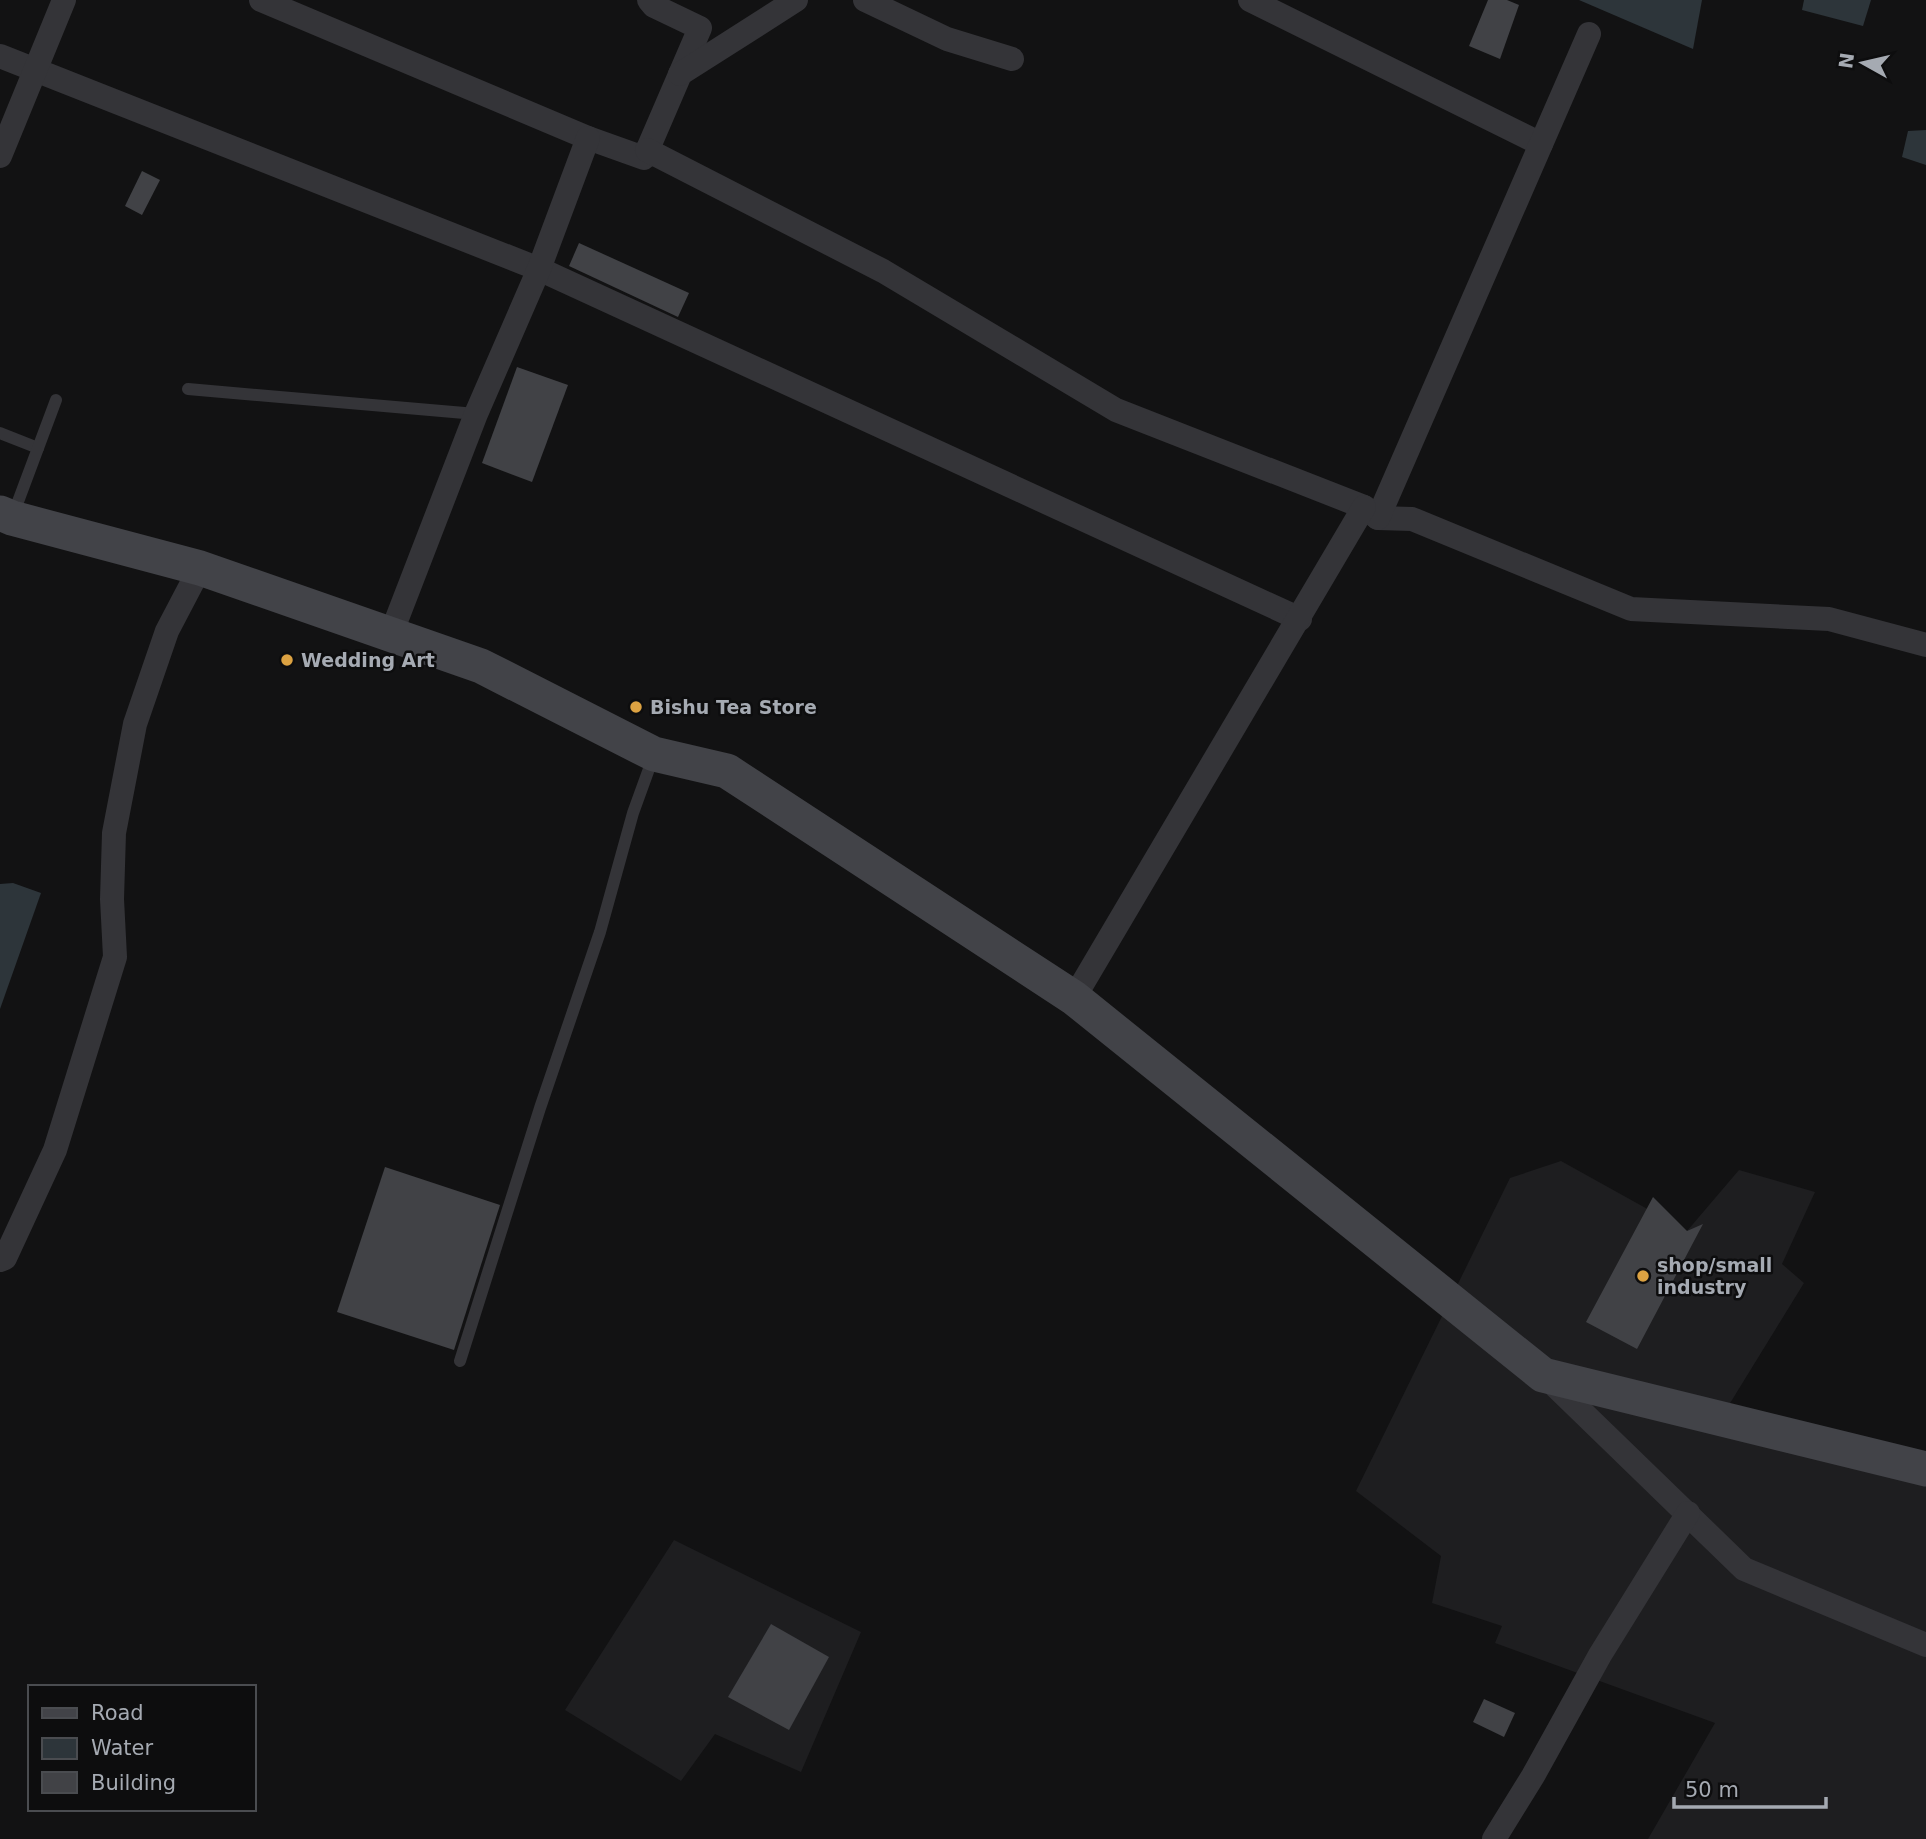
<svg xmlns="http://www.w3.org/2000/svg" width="1926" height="1839" font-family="'DejaVu Sans',sans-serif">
<rect width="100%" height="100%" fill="#121213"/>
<g fill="#1e1e20">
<path d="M1561,1161L1687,1231L1739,1170L1815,1192L1782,1264L1804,1283L1724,1413L1926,1467V1839H1648L1715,1723L1495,1643L1502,1626L1432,1603L1441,1556L1356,1491L1510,1178Z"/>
<path d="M674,1540L861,1632L801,1772L715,1734L681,1781L565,1710Z"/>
</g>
<g fill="#2d353a">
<path d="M1579,0H1702L1693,49Z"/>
<path d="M1804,0H1871L1863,26L1802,10Z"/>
<path d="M1926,130V165L1902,157L1908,131Z"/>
<path d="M13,883L41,893L0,1009V884Z"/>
</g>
<g fill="#414246">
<path d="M1488,0H1507L1519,5L1500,59L1469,46Z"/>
<path d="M142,171L160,180L142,215L125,206Z"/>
<path d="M579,243L689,293L678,317L569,266Z"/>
<path d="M517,367L568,385L532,482L482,463Z"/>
<path d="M385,1167L500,1205L454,1350L337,1312Z"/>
<path d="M1653,1197L1687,1231L1703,1224L1637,1349L1586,1322Z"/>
<path d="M771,1624L829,1657L789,1730L728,1697Z"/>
<path d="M1484,1699L1515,1713L1504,1737L1473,1722Z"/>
</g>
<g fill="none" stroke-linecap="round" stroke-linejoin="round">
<g stroke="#343438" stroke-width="12">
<path d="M188,389L476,414"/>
<path d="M0,433L38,448"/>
<path d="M13,515L56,400"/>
<path d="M460,1361L540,1108L600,932L633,813L654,755"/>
</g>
<g stroke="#343438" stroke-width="24">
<path d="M261,0L588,138L644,158L700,28L654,6L649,0"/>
<path d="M865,0L947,39L1012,59"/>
<path d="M1250,0L1541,144"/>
<path d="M0,56L539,269L1300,619"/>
<path d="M680,74L796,0"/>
<path d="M647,150L883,271L1116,410L1364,507L1378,518L1412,519L1631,609L1829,619L1926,645"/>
<path d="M0,156L64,0"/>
<path d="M1378,518L1589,34"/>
<path d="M391,634L476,414L539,269L588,138"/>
<path d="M1074,998L1364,507"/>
<path d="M0,1260L5,1258L55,1150L115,957L112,899L114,833L135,724L167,631L200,568"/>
<path d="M1546,1377L1744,1569L1926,1645"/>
<path d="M1494,1839L1533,1776L1600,1655L1688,1513"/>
</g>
<path stroke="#424348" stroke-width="35" d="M0,513L12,518L200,568L481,666L654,754L727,771L1074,998L1543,1375L1926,1469"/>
</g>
<g fill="#dca242" stroke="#0d0d0e" stroke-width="2.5">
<circle cx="287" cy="660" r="7"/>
<circle cx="636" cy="707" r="7"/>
<circle cx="1643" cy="1276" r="7"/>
</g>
<g text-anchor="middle" stroke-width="5" stroke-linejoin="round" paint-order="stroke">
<g font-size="19" font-weight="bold" fill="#a5aab2" stroke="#0d0d0e" text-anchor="start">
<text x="301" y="667">Wedding Art</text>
<text x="650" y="714">Bishu Tea Store</text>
<text x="1657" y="1272">shop/small<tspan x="1657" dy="22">industry</tspan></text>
</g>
</g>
<rect x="28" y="1685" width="228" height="126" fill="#0d0d0e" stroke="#4a4c50" stroke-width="2"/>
<rect x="42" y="1708" width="35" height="10" fill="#424348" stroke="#4a4c50" stroke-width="2"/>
<text x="91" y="1720" font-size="21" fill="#a5aab2">Road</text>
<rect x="42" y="1738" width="35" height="21" fill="#2d353a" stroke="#4a4c50" stroke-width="2"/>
<text x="91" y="1755" font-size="21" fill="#a5aab2">Water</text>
<rect x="42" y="1772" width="35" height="21" fill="#414246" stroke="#4a4c50" stroke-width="2"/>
<text x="91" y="1790" font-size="21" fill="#a5aab2">Building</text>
<g transform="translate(1863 63) rotate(278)" stroke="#0d0d0e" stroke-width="5" paint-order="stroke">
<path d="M0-5L12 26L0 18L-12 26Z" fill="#a5aab2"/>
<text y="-10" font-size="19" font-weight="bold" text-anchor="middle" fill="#a5aab2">N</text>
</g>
<path d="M1674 1797v10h152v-10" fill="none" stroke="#a5aab2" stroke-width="3.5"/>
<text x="1685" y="1797" font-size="21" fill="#a5aab2" stroke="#0d0d0e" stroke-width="5" paint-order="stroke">50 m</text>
</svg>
